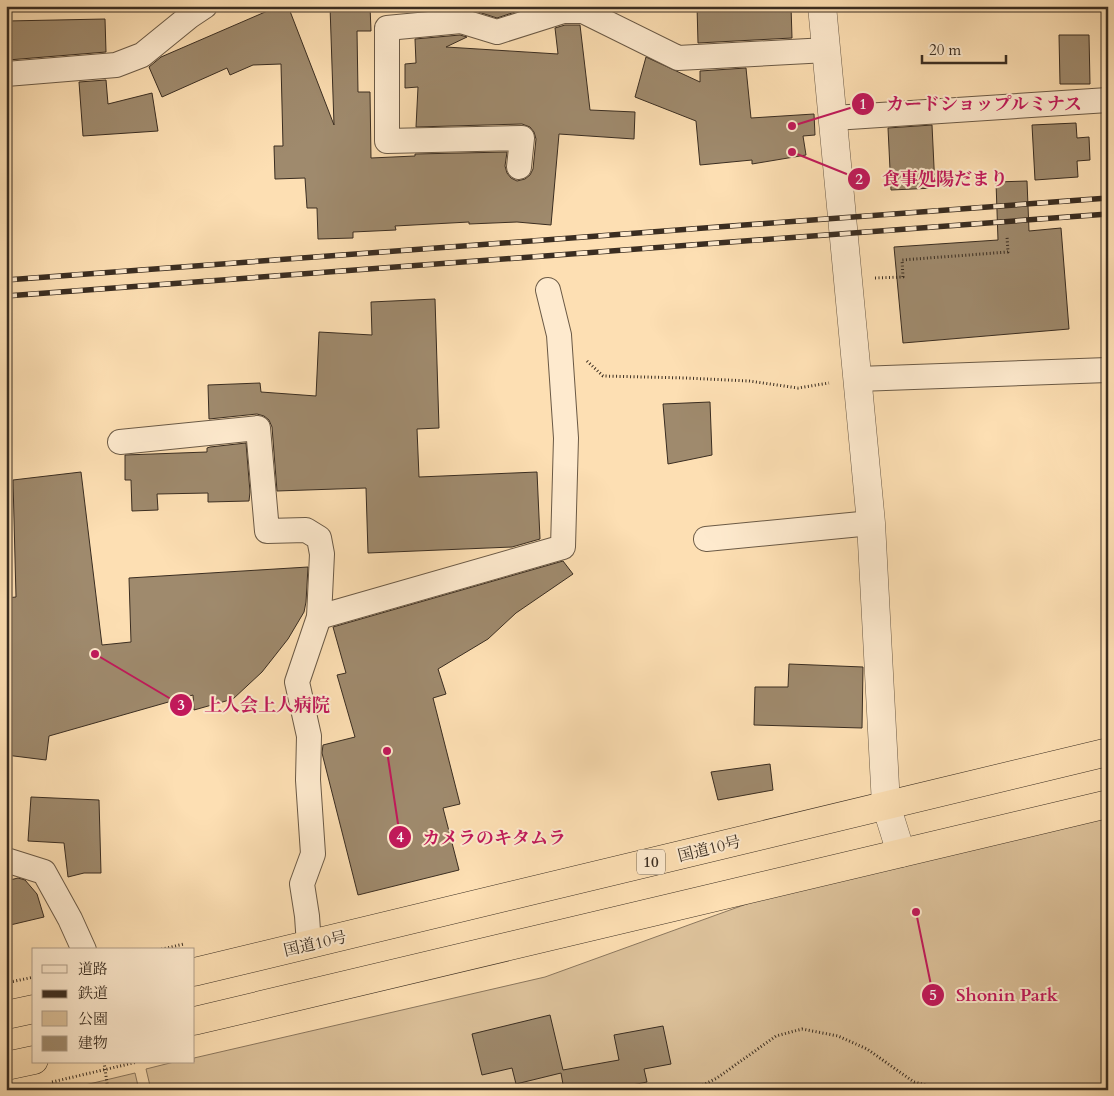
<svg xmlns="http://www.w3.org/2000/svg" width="1114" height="1096" font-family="Cardo,'Noto Serif JP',serif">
<rect width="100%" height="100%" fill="#fddfb3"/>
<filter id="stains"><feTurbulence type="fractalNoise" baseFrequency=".004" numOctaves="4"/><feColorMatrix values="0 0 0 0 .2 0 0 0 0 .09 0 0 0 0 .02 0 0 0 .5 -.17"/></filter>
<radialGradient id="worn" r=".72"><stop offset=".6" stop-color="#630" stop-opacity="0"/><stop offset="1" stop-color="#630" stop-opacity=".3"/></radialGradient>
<g fill="#dcc19a" stroke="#8b775e">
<path d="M1108,807V1090H151L146,1069L174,1062H194V1058L545,977L904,847Z"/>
<path d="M135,1073L139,1090H64Z"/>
</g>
<g fill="#9f8a6d" stroke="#3a2d21">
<path d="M279,6H288L334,125L330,6H370L371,31H357L358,92H370L371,158L415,156V154L507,152L505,166L507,173L511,178L517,181L525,179L530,175L533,169L536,139L534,132L530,127L522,124L416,127L418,87L405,88V64L416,63L415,39L460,35L467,37L446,47L558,54L555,28L565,25H580L590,110L635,112L634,139L559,134L551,225L517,222L469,224V222L395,226L396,230L353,232V238L318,239L317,208H307L305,178L275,179L274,146H283L281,64L253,65L230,75L227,68L162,97L149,67L161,57Z"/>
<path d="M471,6H533L497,18L472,10Z"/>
<path d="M697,6H791L792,38L698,43Z"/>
<path d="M105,19L106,52L8,60L7,21Z"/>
<path d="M1059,35H1089L1090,84H1060Z"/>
<path d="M646,57L700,82V71L746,68L751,118L814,114L815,135L803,136L806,155L752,164V160L700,165L696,121L635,97Z"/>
<path d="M106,80L108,104L152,93L158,131L83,136L79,82Z"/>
<path d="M1076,123L1077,138L1089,137L1090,160L1077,161L1078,177L1035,180L1032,125Z"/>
<path d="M932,125L935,188L891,190L888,128Z"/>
<path d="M1027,181L1029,231L1061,228L1069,329L903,343L894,247L998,240L996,182Z"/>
<path d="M435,299L439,428L417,429L419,477L537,472L540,539L512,547L368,553L366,488L277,491L272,427L269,420L264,416L257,414L209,419L208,385L260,383L261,392L316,396L319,332L372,335L371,302Z"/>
<path d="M710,402L712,455L668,464L663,404Z"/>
<path d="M246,443L250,492L249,501L208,502V493L157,494L158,510L132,511L131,480H125V455L207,452V448L210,447Z"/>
<path d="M81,472L102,645L131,642L129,578L308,567L306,602L304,612L288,639L262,672L233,699L194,710L193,695L49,736L46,760L6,755V598L16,597L13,480Z"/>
<path d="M563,561L573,574L516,613L488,639L438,669L446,694L433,698L460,804L443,808L459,870L358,895L322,753L323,745L355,737L337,675L346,673L333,627Z"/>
<path d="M789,664L863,667L862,728L754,725L755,687H788Z"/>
<path d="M770,764L773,790L718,800L711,772Z"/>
<path d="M31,797L99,800L101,873H84L68,877L64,843L28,841Z"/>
<path d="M18,878L25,880L37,894L44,917L6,926V881Z"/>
<path d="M550,1015L563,1070L619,1060L614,1035L663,1026L671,1064L644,1069L647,1082L607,1090H564L561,1073L516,1084L512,1068L482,1075L472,1034Z"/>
</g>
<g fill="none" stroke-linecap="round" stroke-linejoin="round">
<defs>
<g id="minor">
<path d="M457,6L461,21L497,32L563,11H583L678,58L827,50"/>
<path d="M461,21L387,28V141L522,138L519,167"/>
<path d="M6,74L116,65L142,55L190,16L205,6"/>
<path d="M834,118L1108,100"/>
<path d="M858,379L1108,370"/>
<path d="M120,442L258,428L267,531L306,530L319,538L322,554L319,617L297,682L309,736L308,780L313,854L302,884L307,916L309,945"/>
<path d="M706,539L871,523"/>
<path d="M319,617L563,547L566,438L559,335L548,290"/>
<path d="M6,860L44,872L70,919L84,950"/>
</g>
<path id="tertiary" d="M822,6L871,523L886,805L901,853"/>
<g id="trunk">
<path d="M194,972L1108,752"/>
<path d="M6,1015L34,1009"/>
<path d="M194,1021L1108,804"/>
<path d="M6,1066L34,1060"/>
</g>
</defs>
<use href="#minor" stroke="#6b5a46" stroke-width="26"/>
<use href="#tertiary" stroke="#6b5a46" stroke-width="29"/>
<use href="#trunk" stroke="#3a2d21" stroke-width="29"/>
<g stroke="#3a2d21" stroke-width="3" stroke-dasharray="1 2.5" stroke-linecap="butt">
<path d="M875,278L903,277L902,260L1008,252L1007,236"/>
<path d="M587,361L603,376L686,378L749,381L798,388L829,383"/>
<path d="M158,950L184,944"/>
<path d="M6,983L34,977"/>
<path d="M104,1062L108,1090"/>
<path d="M52,1082L137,1062"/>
<path d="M693,1090L717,1078L776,1036L802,1029L838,1036L867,1049L914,1082L946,1090"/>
</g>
<use href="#minor" stroke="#feeace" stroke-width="24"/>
<use href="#tertiary" stroke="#feeace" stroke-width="28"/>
<use href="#trunk" stroke="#fddfb3" stroke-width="28"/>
<defs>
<g id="rail">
<path d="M6,280L1108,198"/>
<path d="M6,296L1108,214"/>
</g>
</defs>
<use href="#rail" stroke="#3a2d21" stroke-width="5.5"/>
<use href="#rail" stroke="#feeace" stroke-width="4" stroke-dasharray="11" stroke-linecap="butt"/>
</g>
<g text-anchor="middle" stroke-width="4" stroke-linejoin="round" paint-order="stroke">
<rect fill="#feeace" stroke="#756655" stroke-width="1" x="637" y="849.5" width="28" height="25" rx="4"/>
<g font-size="15" font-weight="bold" fill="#3a2d21">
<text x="651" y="867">10</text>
</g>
<g font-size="16" fill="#3a2d21" stroke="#feeace">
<text transform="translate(709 848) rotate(-14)" y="6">国道10号</text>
<text transform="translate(315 943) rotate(-13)" y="6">国道10号</text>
</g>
</g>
<path fill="none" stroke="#c2185b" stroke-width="2" d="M792 126L863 104M792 152L859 179M95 654L181 705M387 751L400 837M916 912L933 995"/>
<g fill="#c2185b" stroke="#feeace" stroke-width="2">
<circle cx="792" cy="126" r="5"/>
<circle cx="792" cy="152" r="5"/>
<circle cx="95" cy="654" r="5"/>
<circle cx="387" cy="751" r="5"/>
<circle cx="916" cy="912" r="5"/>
<circle cx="863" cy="104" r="12"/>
<circle cx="859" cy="179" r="12"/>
<circle cx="181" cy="705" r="12"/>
<circle cx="400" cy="837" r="12"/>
<circle cx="933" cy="995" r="12"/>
</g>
<g font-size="15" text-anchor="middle" font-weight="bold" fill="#fff">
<text x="863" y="109">1</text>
<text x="859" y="184">2</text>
<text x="181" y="710">3</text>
<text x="400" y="842">4</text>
<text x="933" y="1000">5</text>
</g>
<g font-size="18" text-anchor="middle" font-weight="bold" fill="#c2185b" stroke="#feeace" stroke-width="4" stroke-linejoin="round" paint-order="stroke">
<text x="984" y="110">カードショップルミナス</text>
<text x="945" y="185">食事処陽だまり</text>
<text x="267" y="711">上人会上人病院</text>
<text x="494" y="844">カメラのキタムラ</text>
<text x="1007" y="1001">Shonin Park</text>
</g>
<rect width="1114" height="1096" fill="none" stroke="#fddfb3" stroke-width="25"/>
<rect x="8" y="8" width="1099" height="1081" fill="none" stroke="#3a2d21" stroke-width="2.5"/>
<rect x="12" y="12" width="1089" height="1071" fill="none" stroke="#3a2d21"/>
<rect x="32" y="948" width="162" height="115" fill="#feeace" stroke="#b09e89"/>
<rect x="42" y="965" width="25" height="8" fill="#feeace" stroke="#b09e89"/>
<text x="78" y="974" font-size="15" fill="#3a2d21">道路</text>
<rect x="42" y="990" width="25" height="8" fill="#3a2d21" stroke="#b09e89"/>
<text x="78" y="998" font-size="15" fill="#3a2d21">鉄道</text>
<rect x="42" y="1011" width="25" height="15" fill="#dcc19a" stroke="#b09e89"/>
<text x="78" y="1024" font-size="15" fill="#3a2d21">公園</text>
<rect x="42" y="1036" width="25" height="15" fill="#9f8a6d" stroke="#b09e89"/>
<text x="78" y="1048" font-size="15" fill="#3a2d21">建物</text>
<path d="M922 55v8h84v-8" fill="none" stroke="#3a2d21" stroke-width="2.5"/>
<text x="929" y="55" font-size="15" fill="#3a2d21" stroke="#feeace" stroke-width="4" paint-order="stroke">20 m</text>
<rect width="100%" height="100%" filter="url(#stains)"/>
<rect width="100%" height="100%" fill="url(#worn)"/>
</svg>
